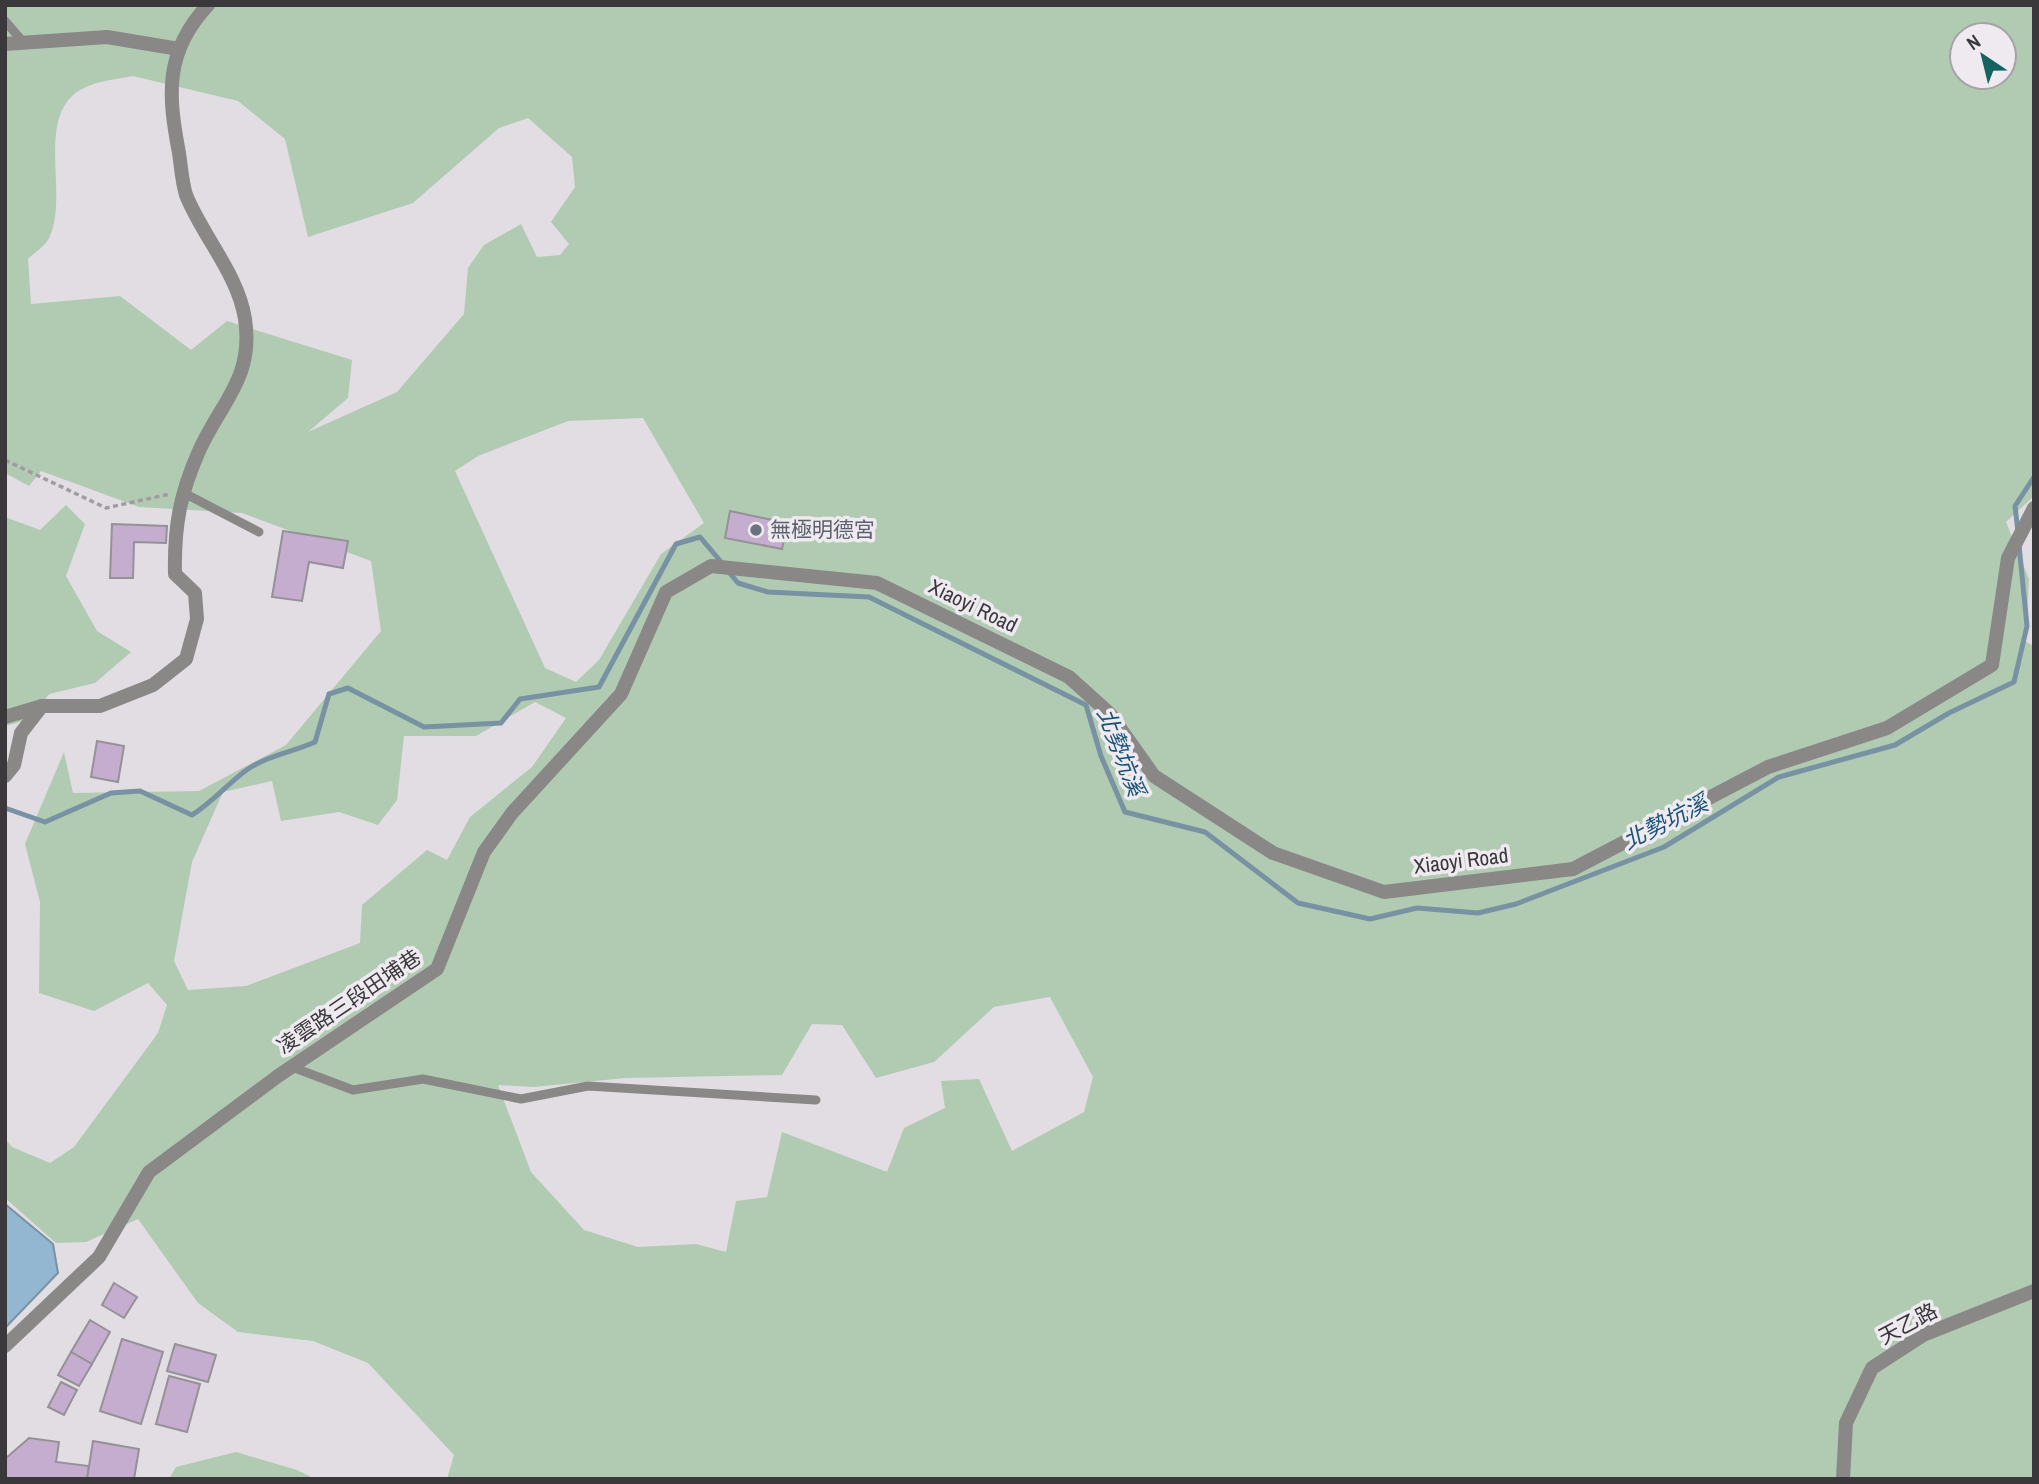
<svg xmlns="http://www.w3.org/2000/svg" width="2039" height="1484" font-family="'Archivo Narrow','Noto Sans TC',sans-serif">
<rect width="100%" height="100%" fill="#e1dde3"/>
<g fill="#b0cbb2" fill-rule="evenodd">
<path d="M5,5H2034V496L2006,522L2029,579L2026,642L2034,646V1479H447L454,1455L368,1363L313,1341L238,1332L198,1303L138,1219L86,1242L56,1243L5,1198V1139L12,1147L50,1163L74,1147L158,1033L167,1005L148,983L94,1011L39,993L40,902L25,844L64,752L73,793L199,791L286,745L381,631L371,561L242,513L139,507L41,471L29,486L5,473ZM1962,35H2004V77H1962ZM133,76L238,101L285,139L308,237L413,203L499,128L528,118L572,157L575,187L551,222L569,244L560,255L537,257L521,224L484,245L468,268L464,314L397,392L308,432L348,398L352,360L227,321L191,350L120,296L31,304L28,259C35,252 47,245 50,236C70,191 30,106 91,85C104,80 119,79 133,76ZM643,418L704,523L661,554L599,660L576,682L545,668L455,471L478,456L568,421ZM535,702L566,718L532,767L470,817L447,860L427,850L362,905L360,943L246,986L188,990L174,961L192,862L223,792L272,781L281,821L339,812L378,825L397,800L404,736H476ZM1050,997L1093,1077L1084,1112L1012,1151L979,1079L941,1081L945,1108L904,1128L887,1172L782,1132L767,1197L736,1201L726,1252L696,1244L638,1247L584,1230L531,1172L498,1085L534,1087L625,1078L782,1075L812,1024L842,1025L876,1078L934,1062L994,1007Z"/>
<path d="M66,505L85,524L66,576L97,631L131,652L95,683L49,694L31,719L5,726V517L40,530Z"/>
<path d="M236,1452L297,1470L315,1479H169L176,1467Z"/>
</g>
<path fill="#93b7d0" stroke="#7891a3" stroke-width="2" d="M5,1204L53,1244L58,1273L5,1328Z"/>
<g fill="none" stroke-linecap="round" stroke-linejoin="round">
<g stroke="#7891a3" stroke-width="5">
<path d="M2018,532L2015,506L2034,477"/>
<path d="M728,571L738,583L768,592L869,597L1086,705L1101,756L1125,812L1205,832L1298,903L1370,919L1417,908L1478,913L1516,904L1664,847L1779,777L1895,745L1949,713L2014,682L2027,626L2019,545"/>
<path d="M5,808L45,822L111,793L140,791L192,815C213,802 228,783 248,769C269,755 293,752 315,742L329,694L348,688L424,727L501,723L520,699L599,687L676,544L700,537L722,563"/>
</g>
</g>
<g fill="#c4adce" stroke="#959197" stroke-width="2">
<path d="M730,511L787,523L782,549L725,538Z"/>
<path d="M112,524L167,526L166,543L134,542L133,578H110Z"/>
<path d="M283,531L348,541L343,568L309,562L302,601L272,597Z"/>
<path d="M97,741L124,746L118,782L91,777Z"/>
<path d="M114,1283L137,1297L124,1318L102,1305Z"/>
<path d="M90,1320L110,1332L92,1364L71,1352Z"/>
<path d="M122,1339L163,1352L141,1424L100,1411Z"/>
<path d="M175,1344L216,1355L208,1382L167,1371Z"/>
<path d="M71,1352L92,1364L79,1386L58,1375Z"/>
<path d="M169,1376L200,1384L187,1432L156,1424Z"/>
<path d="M61,1382L77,1390L64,1415L48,1407Z"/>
<path d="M29,1438L59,1442L56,1462L89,1466L87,1479H5V1459Z"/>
<path d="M93,1441L139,1449L134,1479H87Z"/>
</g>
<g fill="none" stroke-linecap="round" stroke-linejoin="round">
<path stroke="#a09da2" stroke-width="3.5" stroke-dasharray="5 3.5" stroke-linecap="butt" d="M5,460L106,508L170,494"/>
<g stroke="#8a8787" stroke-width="9">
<path d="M5,21L24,43"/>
<path d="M182,492L259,532"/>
<path d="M292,1067L353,1090L423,1079L521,1099L588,1086L816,1100"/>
</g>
<g stroke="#8a8787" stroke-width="14">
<path d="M5,44L107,37L179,49"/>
<path d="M5,717L42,706"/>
<path d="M5,776L14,765L21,733L42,706H100L153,685L186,659L197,619L195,593L175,574C174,526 180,494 199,451C221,402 254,378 245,319C238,274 203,237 186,195C182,182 181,166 179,153C168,95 164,52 208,5"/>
<path d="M1843,1479L1846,1423L1872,1368L1923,1335L2034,1291"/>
</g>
<path stroke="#8a8787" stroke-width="14" d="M5,1346L99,1257L149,1172L278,1076L437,969L484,852L512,813L621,694L666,592L711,566L877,583L1069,677L1110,714L1154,776L1273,853L1384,892L1573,869L1768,767L1887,728L1992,665L2008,558L2034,508"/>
</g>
<circle fill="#6b7280" stroke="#eeeaf0" stroke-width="2.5" cx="756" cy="530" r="7"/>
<g text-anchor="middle" stroke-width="7" stroke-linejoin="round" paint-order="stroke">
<g font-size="21" fill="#5b616d" stroke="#eeeaf0" text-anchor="start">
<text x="770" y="537">無極明德宮</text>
</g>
<g font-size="21" fill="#3a383a" stroke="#eeeaf0">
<text transform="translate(973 606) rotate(26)" y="7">Xiaoyi Road</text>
<text transform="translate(1461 861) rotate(-7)" y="7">Xiaoyi Road</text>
<text transform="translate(349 1002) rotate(-34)" y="7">凌雲路三段田埔巷</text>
<text transform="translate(1908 1324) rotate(-28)" y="7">天乙路</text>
</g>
<g font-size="23" font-style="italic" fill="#195477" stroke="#eeeaf0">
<text transform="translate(1121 752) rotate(69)" y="8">北勢坑溪</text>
<text transform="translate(1665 822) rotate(-27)" y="8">北勢坑溪</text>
</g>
</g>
<rect width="2039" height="1484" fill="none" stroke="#3a383a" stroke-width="14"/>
<g transform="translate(1983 56) rotate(325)"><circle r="33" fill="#eeeaf0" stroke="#a6a3a7" stroke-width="2"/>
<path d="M0-5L12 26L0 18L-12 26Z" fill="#146361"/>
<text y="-10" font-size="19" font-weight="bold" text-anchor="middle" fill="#3a383a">N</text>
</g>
</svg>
